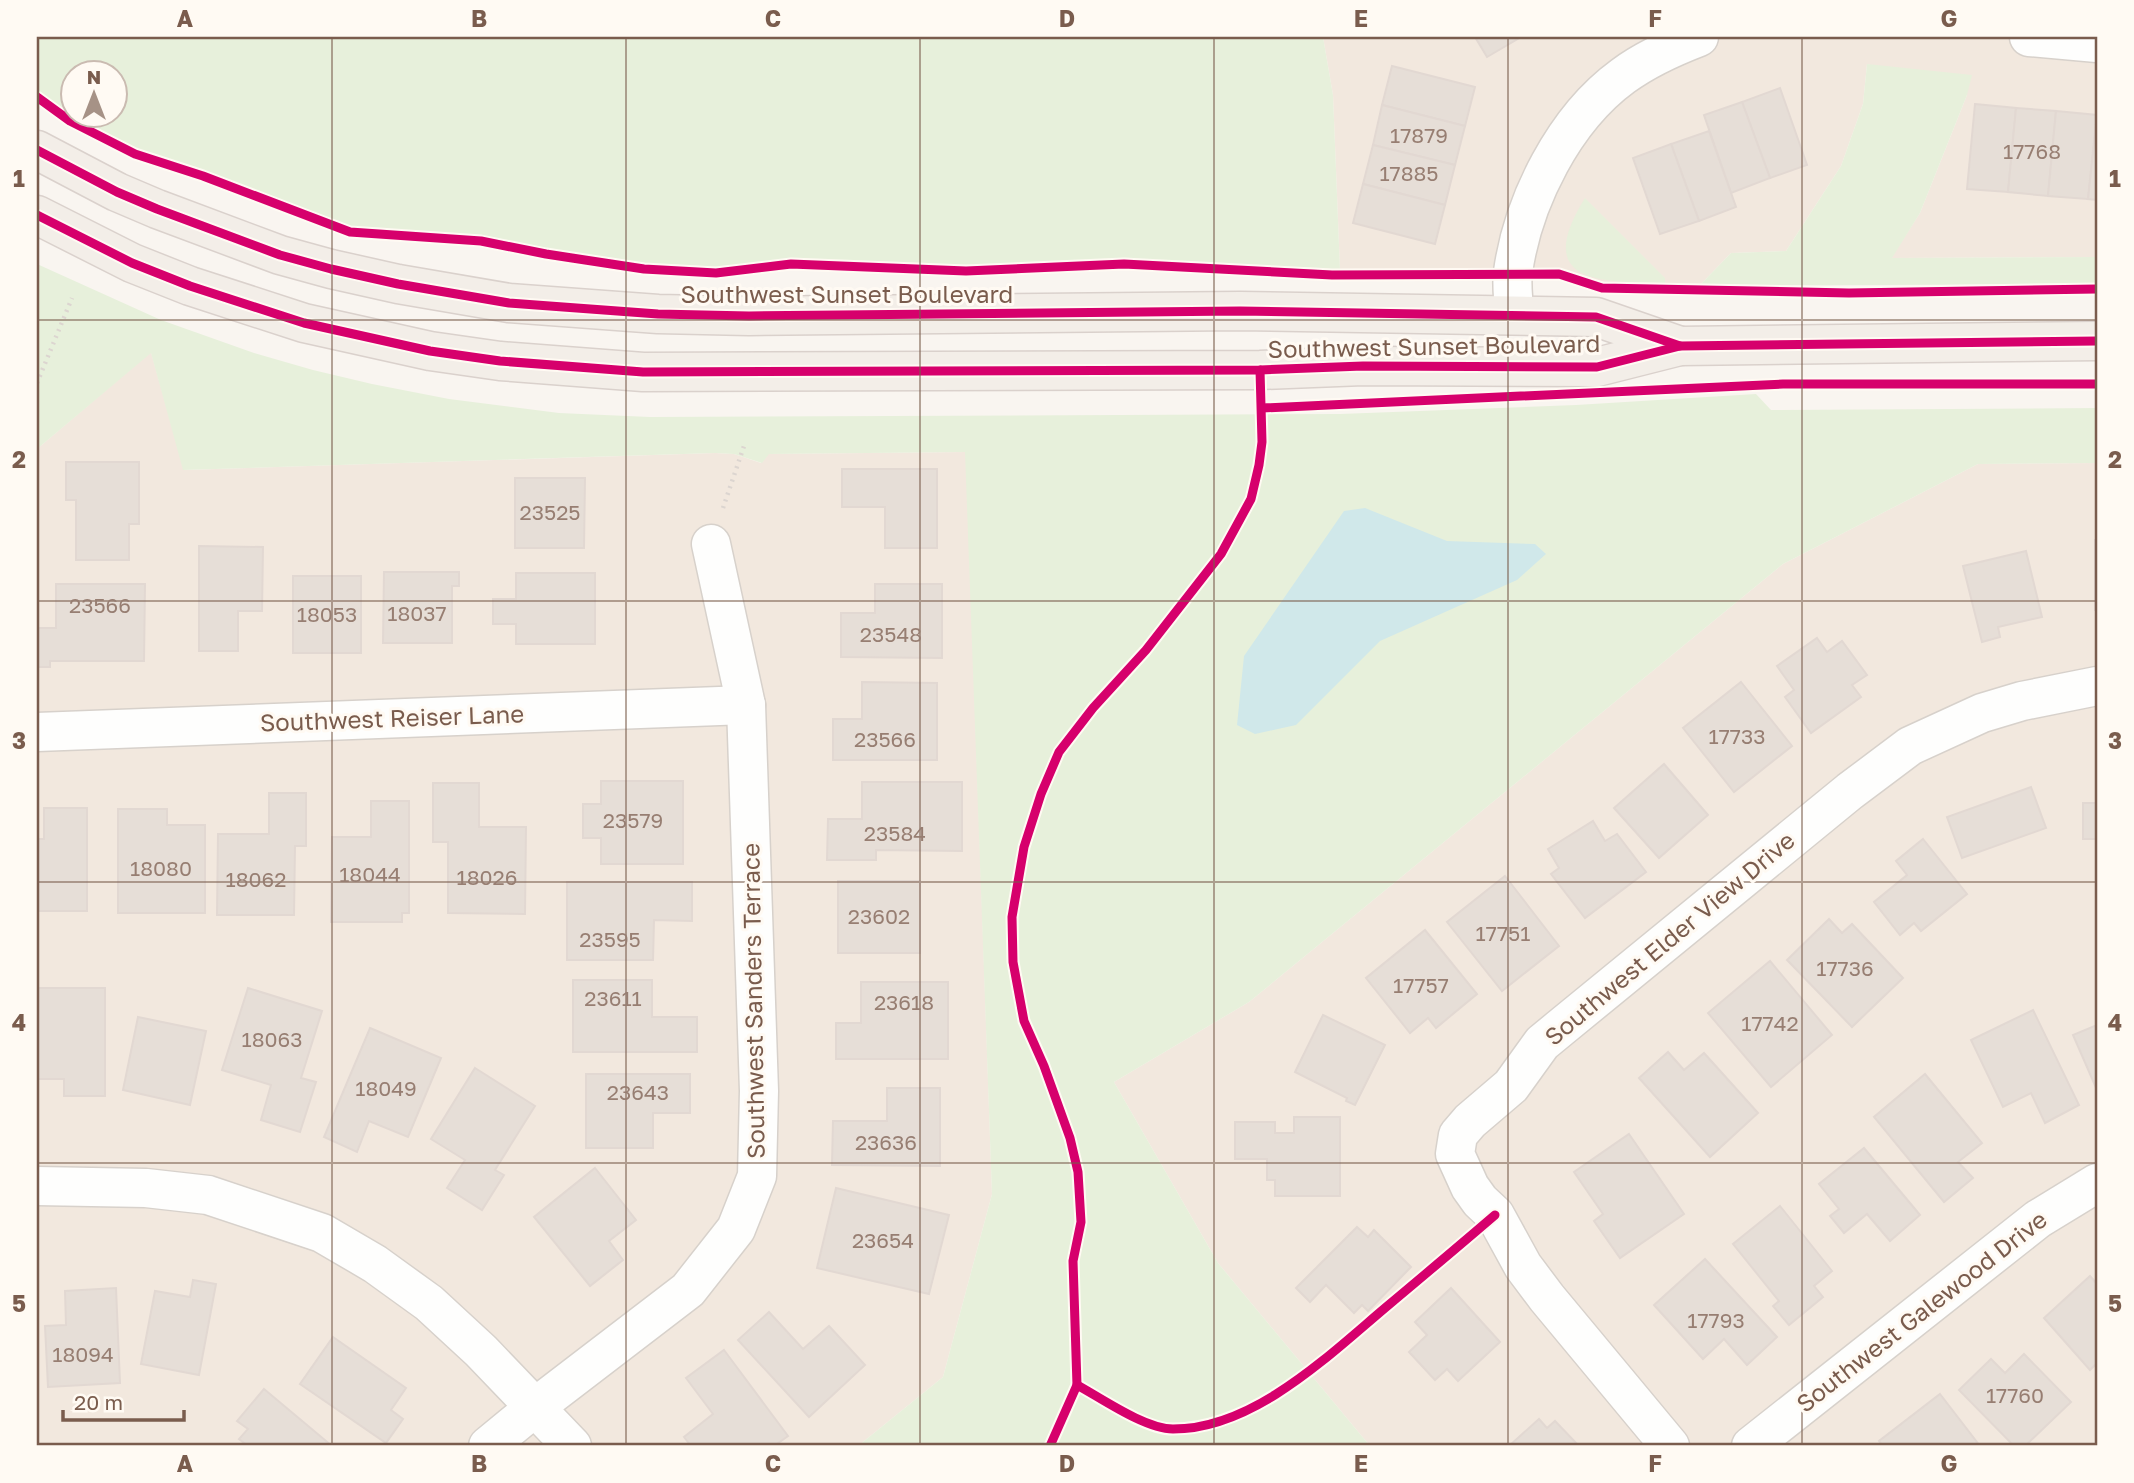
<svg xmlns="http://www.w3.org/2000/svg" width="2134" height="1483" font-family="'Golos Text',sans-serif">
<rect width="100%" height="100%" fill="#f9f5f0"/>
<g fill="#f2e8de">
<path d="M1323,37H2097V257L1891,258L1920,213L1967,95L1867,64L1863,104L1841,166L1786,251L1731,253L1699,286L1340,270L1333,95Z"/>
<path d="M151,352L184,470L715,453L734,454L761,463L768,454L966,452L992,1194L943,1377L858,1446H37V449Z"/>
<path d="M2097,463V1446H1370L1218,1263L1114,1082L1249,1002L1783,564L1978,464Z"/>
</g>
<g fill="#e7f0db" fill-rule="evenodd">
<path d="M37,37H1323L1333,95L1340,270L1137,260L1005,272H955L865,266L791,264L769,272L682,274L641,272L558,253L491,242L366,234L309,217L243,185L165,162L72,121L37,102ZM74,74H116V116H74Z"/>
<path d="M1867,64L1972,75L1967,95L1920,213L1892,258L2097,257V284L1699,286L1731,253L1786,251L1841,166L1863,104Z"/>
<path d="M1585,198L1665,278V284C1602,281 1531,285 1585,198Z"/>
<path d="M37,264L161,320L254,353L313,370L372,384L449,399L559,413L650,417L1340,414L1576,405L1756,394L1771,410L2097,408V463L1978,464L1783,564L1249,1002L1114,1082L1218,1263L1370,1446H858L943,1377L992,1194L965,452L769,454L762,463L734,454L715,453L183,470L151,353L37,449Z"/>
</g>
<path fill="#d0e8ea" d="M1365,508L1447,541L1535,544L1546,554L1517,580L1380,641L1296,725L1255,734L1237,725L1244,656L1344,511Z"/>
<g fill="#e6ded7" stroke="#e2d8d2" stroke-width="2">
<path d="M1475,37H1521L1487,57Z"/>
<path d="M1392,66L1475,87L1465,126L1382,105Z"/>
<path d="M1780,88L1807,165L1770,178L1742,102Z"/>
<path d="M1742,102L1770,178L1731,193L1704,115Z"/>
<path d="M1975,104L2016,108L2008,192L1967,189Z"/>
<path d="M1382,105L1465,126L1455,165L1373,145Z"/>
<path d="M2016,108L2056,111L2048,196L2008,192Z"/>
<path d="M2056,111L2097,115L2088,199L2048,196Z"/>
<path d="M2097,115V200L2088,199Z"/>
<path d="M1709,131L1736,207L1699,221L1671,144Z"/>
<path d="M1671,144L1699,221L1660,234L1633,158Z"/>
<path d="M1373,145L1455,165L1445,205L1363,184Z"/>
<path d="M1363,184L1445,205L1435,244L1353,223Z"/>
<path d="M66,462H139V524H129V560H76V500H66Z"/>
<path d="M842,469H937V548H885V507H842Z"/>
<path d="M515,478H585L584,548H515Z"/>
<rect x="2095" y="540" width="2" height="70"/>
<path d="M199,546L263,547L262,611H238V651H199Z"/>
<path d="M2026,551L2042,617L1998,627L2000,637L1982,642L1963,566Z"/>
<path d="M384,572H459V586H452V643H383Z"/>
<path d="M516,573H595V644H516V624H493V599H516Z"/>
<rect x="293" y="576" width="68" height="77"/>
<path d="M56,584H145L144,661H50V667H37V628H56Z"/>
<path d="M875,584H942V658L841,657V613H875Z"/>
<path d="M1817,638L1827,652L1842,641L1867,675L1852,685L1861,697L1811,733L1785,697L1794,690L1777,666Z"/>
<path d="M862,682L937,683V760H833V719H862Z"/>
<path d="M1741,682L1792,746L1734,792L1683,728Z"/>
<path d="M1664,764L1708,815L1659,858L1614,808Z"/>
<path d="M601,781H683V864H601V838H583V804H601Z"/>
<path d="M862,782H962V851L876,850V860H827L828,819H862Z"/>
<path d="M433,783H479V827H526L525,914L448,913V842H433Z"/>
<path d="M2031,787L2046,828L1962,858L1947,817Z"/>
<path d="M269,793H306V846H295L294,915H217L218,834H269Z"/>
<path d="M371,801H409V913H402V922H331L332,837H371Z"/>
<rect x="2083" y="803" width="14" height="36"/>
<path d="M44,808H87V911H37V839H44Z"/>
<path d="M118,809H167V825H205V913H118Z"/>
<path d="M1593,821L1605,841L1617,834L1646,872L1585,918L1551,874L1559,868L1548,849Z"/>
<path d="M1923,839L1967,894L1921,931L1914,923L1900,935L1874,902L1907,875L1896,861Z"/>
<path d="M1505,876L1559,946L1502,991L1447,922Z"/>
<rect x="838" y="881" width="82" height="72"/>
<path d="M567,882H692V921L654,920L653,960H567Z"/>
<path d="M1829,919L1842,933L1852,924L1903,978L1852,1027L1787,960Z"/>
<path d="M1425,930L1477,994L1436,1028L1428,1018L1410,1033L1366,978Z"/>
<path d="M1770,961L1832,1035L1771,1087L1708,1013Z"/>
<path d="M573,980H652V1017H697V1052H573Z"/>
<path d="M861,982H948V1059H836V1023H861Z"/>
<path d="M37,988H105V1096H64V1079H37Z"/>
<path d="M248,988L322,1011L301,1078L316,1082L300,1132L261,1120L271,1085L222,1070Z"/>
<path d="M2033,1010L2079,1105L2045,1123L2031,1093L2003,1107L1971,1040Z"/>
<path d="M1323,1015L1385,1045L1355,1105L1346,1101L1347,1098L1295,1072Z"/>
<path d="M138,1017L206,1031L190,1105L123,1090Z"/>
<path d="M2097,1025V1090L2073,1035Z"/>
<path d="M370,1028L441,1058L408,1137L369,1121L357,1152L324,1137Z"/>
<path d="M1668,1052L1684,1070L1704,1053L1758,1113L1710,1157L1639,1078Z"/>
<path d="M475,1068L535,1106L495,1170L504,1175L482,1210L447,1188L465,1160L431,1139Z"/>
<path d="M586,1074H690V1113H653V1148H586Z"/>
<path d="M1925,1074L1982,1143L1958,1162L1973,1178L1944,1202L1874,1117Z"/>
<path d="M887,1088H940V1166L832,1165L833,1121H887Z"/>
<path d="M1294,1117H1340V1196H1275V1180H1267V1159H1235V1122H1275V1133H1294Z"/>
<path d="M1629,1134L1684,1214L1620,1258L1594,1221L1603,1214L1574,1172Z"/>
<path d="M1864,1148L1920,1215L1890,1241L1867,1214L1844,1233L1830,1216L1839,1209L1819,1184Z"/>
<path d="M595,1168L636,1220L609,1241L623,1260L590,1286L534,1217Z"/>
<path d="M836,1188L949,1215L929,1294L817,1268Z"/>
<path d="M1780,1206L1832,1271L1814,1286L1823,1297L1789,1325L1773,1306L1779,1301L1733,1244Z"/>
<path d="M1357,1227L1368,1237L1374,1230L1411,1267L1368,1311L1362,1305L1354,1313L1326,1285L1310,1302L1296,1288Z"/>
<path d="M1705,1259L1777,1337L1747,1365L1724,1339L1703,1359L1654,1305Z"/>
<path d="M2090,1276L2097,1284V1363L2090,1370L2044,1318Z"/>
<path d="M193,1280L216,1284L199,1375L141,1364L155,1291L190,1297Z"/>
<path d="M116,1288L120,1383L48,1387L45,1326L66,1325L65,1291Z"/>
<path d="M1451,1288L1500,1342L1458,1381L1447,1369L1435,1380L1409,1352L1427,1335L1415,1322Z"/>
<path d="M769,1312L803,1349L829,1326L865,1365L809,1417L738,1340Z"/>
<path d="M333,1337L406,1388L391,1410L403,1419L386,1443L300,1384Z"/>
<path d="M724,1350L788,1436L774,1446H691L684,1437L713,1414L686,1378Z"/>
<path d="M2024,1354L2071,1402L2025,1446H2014L1959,1390L1991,1359L2005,1373Z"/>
<path d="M264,1389L332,1446H248L239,1439L248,1429L237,1421Z"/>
<path d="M1940,1394L1980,1446H1883L1879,1441Z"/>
<path d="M1539,1419L1547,1428L1555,1421L1579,1446H1509Z"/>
</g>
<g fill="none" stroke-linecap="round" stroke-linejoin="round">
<defs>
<g id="minor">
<path d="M2029,37L2097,43"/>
<path d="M1514,315C1514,301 1511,286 1513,272C1523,201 1564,119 1623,76C1646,59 1673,47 1699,37"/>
<path d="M37,732L746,705"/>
<path d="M37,1186L146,1188L208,1195L322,1233L375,1264L429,1303L481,1351L572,1446"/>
<path d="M488,1446L534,1408L688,1290L736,1229L757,1176L759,1091L746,705L711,544"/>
<path d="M1670,1446L1547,1298L1523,1266L1495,1215L1480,1201L1470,1187L1455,1154L1458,1135L1470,1121L1511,1086L1542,1043L1559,1029L1850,791L1910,746L1982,713L2022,701L2097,686"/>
<path d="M1751,1446L2038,1219L2097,1183"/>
</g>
<g id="major">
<path d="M37,150L117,192L157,209L280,255L331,269L398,284L509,303L658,314L749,316L1240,311L1596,317L1680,346"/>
<path d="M37,215L132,263L190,286L304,323L430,351L500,361L643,372L1260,370L1363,366L1597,367L1680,346L2097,341"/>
</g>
</defs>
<use href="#minor" stroke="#d7d1cb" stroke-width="41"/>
<use href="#major" stroke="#dad1cc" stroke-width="41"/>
<g stroke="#dcd5d0" stroke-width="4.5" stroke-dasharray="2 5" stroke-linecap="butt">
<path d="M37,383L72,298"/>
<path d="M723,508L744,446"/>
</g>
<use href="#minor" stroke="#fefefd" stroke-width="38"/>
<use href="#major" stroke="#f3eee8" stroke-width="38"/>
<defs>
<g id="cycleway">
<path d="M37,97L70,121L135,154L203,176L350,232L481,241L546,254L644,269L716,273L791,264L966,271L1124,264L1332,275L1559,274L1602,288L1849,293L2097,289"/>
<path d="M37,150L117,192L157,209L280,255L331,269L398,284L509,303L658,314L749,316L1240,311L1596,317L1680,346"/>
<path d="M37,215L132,263L190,286L304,323L430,351L500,361L643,372L1260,370L1363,366L1597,367L1680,346L2097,341"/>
<path d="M1262,408L1783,384H2097"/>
<path d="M1077,1385C1101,1398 1145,1429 1173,1429C1253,1429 1327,1357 1385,1308C1422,1277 1459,1246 1495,1215"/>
<path d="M1050,1446L1077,1385L1073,1261L1081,1222L1078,1172L1070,1138L1044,1066L1024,1021L1013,962L1012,917L1024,847L1041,794L1059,752L1093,708L1146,650L1221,554L1251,499L1259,465L1262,442L1260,370"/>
</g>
</defs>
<use href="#cycleway" stroke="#fffaf3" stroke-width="13"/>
<use href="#cycleway" stroke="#d6006c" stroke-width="9"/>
</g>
<path fill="none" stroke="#7a5c4d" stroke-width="2" stroke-opacity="0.55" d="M332,37V1446M626,37V1446M920,37V1446M1214,37V1446M1508,37V1446M1802,37V1446M37,320H2097M37,601H2097M37,882H2097M37,1163H2097"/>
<g text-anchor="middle" stroke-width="6" stroke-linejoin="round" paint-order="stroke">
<g font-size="21" fill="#977e72">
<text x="1419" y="143">17879</text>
<text x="2032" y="159">17768</text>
<text x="1409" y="181">17885</text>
<text x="550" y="520">23525</text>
<text x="100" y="613">23566</text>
<text x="417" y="621">18037</text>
<text x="327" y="622">18053</text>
<text x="891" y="642">23548</text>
<text x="1737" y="744">17733</text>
<text x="885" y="747">23566</text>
<text x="633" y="828">23579</text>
<text x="895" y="841">23584</text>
<text x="161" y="876">18080</text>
<text x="370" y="882">18044</text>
<text x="487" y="885">18026</text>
<text x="256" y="887">18062</text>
<text x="879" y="924">23602</text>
<text x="1503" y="941">17751</text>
<text x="610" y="947">23595</text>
<text x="1845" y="976">17736</text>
<text x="1421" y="993">17757</text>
<text x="613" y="1006">23611</text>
<text x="904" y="1010">23618</text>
<text x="1770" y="1031">17742</text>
<text x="272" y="1047">18063</text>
<text x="386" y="1096">18049</text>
<text x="638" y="1100">23643</text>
<text x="886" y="1150">23636</text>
<text x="883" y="1248">23654</text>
<text x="1716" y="1328">17793</text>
<text x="83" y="1362">18094</text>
<text x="2015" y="1403">17760</text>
</g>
<g font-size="24" fill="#7a5c4d" stroke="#fffaf3">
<text x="847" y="303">Southwest Sunset Boulevard</text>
<text transform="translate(1434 347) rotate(-1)" y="8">Southwest Sunset Boulevard</text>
<text transform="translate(392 719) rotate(-2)" y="8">Southwest Reiser Lane</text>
<text transform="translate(1670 939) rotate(-40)" y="8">Southwest Elder View Drive</text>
<text transform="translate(754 1001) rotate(-91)" y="8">Southwest Sanders Terrace</text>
<text transform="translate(1922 1312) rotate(-38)" y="8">Southwest Galewood Drive</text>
</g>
</g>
<rect width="2134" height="1483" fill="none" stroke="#fffaf3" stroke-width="77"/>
<g transform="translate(94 94)"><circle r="33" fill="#fffaf3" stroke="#cabbb1" stroke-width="2"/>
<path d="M0-5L12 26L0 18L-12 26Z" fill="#a69286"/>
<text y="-10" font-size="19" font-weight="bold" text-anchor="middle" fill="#7a5c4d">N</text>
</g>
<path d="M63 1410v10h121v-10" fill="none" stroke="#7a5c4d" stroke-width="3.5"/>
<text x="74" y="1410" font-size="21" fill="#7a5c4d" stroke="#fffaf3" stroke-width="5" paint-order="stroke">20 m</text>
<rect x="38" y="38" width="2058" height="1406" fill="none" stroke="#7a5c4d" stroke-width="2.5"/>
<g font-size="23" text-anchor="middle" font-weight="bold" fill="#7a5c4d">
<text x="185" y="27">A</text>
<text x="479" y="27">B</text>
<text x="773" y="27">C</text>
<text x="1067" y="27">D</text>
<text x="1361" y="27">E</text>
<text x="1655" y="27">F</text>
<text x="1949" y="27">G</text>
<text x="19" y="187">1</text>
<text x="2115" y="187">1</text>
<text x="19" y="468">2</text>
<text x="2115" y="468">2</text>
<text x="19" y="749">3</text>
<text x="2115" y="749">3</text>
<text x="19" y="1031">4</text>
<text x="2115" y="1031">4</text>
<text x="19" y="1312">5</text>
<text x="2115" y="1312">5</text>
<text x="185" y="1472">A</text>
<text x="479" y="1472">B</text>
<text x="773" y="1472">C</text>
<text x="1067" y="1472">D</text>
<text x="1361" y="1472">E</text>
<text x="1655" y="1472">F</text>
<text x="1949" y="1472">G</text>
</g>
</svg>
